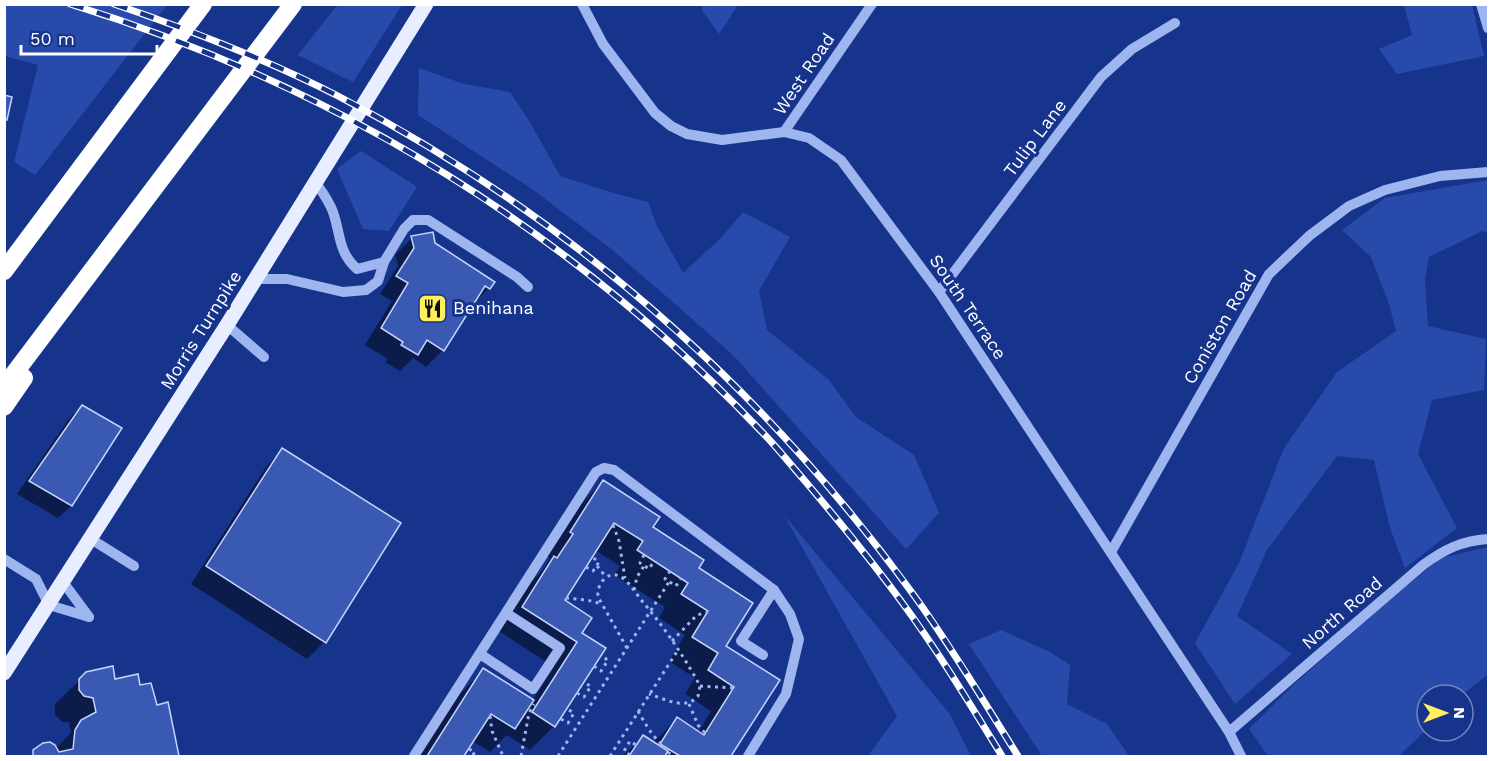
<svg xmlns="http://www.w3.org/2000/svg" width="1493" height="761" font-family="'Work Sans',sans-serif">
<rect width="100%" height="100%" fill="#16348c"/>
<g fill="#284bab">
<path d="M5,4L167,5L35,175L14,162L38,65L5,56Z"/>
<path d="M338,4L402,5L353,82L298,55Z"/>
<path d="M702,5V4L738,5L719,34L702,10Z"/>
<path d="M1404,5H1472L1484,56L1397,74L1379,49L1412,35Z"/>
<path d="M419,68L464,84L510,92L531,124L560,176L613,193L648,202L656,224L683,273L721,238L743,212L790,237L759,291L767,330L829,380L856,417L914,455L939,513L906,549L734,356L674,303L610,248L532,189L418,115Z"/>
<path d="M361,151L417,187L389,231L363,229L337,169Z"/>
<path d="M1488,180V233L1482,231L1429,257L1425,279L1428,326L1486,339L1484,390L1432,400L1418,454L1457,528L1405,568L1390,528L1374,460L1337,456L1267,550L1237,616L1292,654L1235,704L1195,643L1239,563L1284,448L1337,372L1396,331L1389,304L1371,257L1342,230L1385,198Z"/>
<path d="M784,515L949,713L971,756H868L897,716Z"/>
<path d="M1488,547V674L1462,695H1427V729L1399,756H1268L1249,729L1289,689L1388,601L1441,558Z"/>
<path d="M1001,630L1050,652L1070,665L1067,704L1107,724L1129,756H1042L969,644Z"/>
</g>
<g fill="#0007">
<path d="M412,238L434,244L489,288L472,305L443,350L426,367L413,358L400,371L385,362L388,359L365,345L392,301L380,294L398,266L395,255Z"/>
<path d="M82,406L120,429L71,506L58,518L17,494L69,419Z"/>
<path d="M283,450L399,523L324,642L307,659L191,584L266,467Z"/>
<path d="M603,482L697,569L724,646L777,681L729,756H623L643,737L653,743L677,719L698,733L711,711L685,694L695,678L669,661L685,635L659,618L665,607L614,575L620,566L595,550L562,601L580,634L554,726L530,750L507,735L490,752L472,741L463,756H419L460,694L484,670L532,701L554,667L499,631L531,582L542,571L550,558L547,556L579,506Z"/>
<path d="M80,680H114L139,687L156,707L167,704L178,756H29L34,752L55,749L71,733L69,722H62L55,714V704Z"/>
</g>
<g fill="#3a59b3" stroke="#c6d4fb" stroke-width="1.5">
<path d="M4,95L12,97L7,120H4Z"/>
<path d="M433,232L435,243L495,282L490,289L485,286L444,351L427,340L418,355L401,345L403,342L381,328L408,283L396,276L414,248L411,236Z"/>
<path d="M82,405L122,428L72,506L29,481Z"/>
<path d="M282,448L401,523L326,643L206,566Z"/>
<path d="M603,480L660,517L653,527L704,560L699,568L753,603L726,646L780,680L731,756H680L660,744L677,717L704,735L734,687L708,670L718,653L692,637L708,611L681,594L688,583L637,550L643,541L614,523L565,600L592,618L582,633L606,648L555,727L532,712L577,642L522,607L554,556L557,558L573,534L570,532Z"/>
<path d="M113,666L115,679L138,674L140,685L151,683L157,705L168,702L179,756H33V750L43,743L50,742L55,745L59,752L73,749L75,730L81,720L96,712L93,698L84,696L79,690V679L86,672Z"/>
<path d="M483,668L534,700L515,729L491,714L464,756H427Z"/>
<path d="M643,735L668,751L665,756H629Z"/>
</g>
<g fill="none" stroke-linecap="round" stroke-linejoin="round">
<g stroke="#9fb5ef" stroke-width="3" stroke-dasharray="3 4.5" stroke-linecap="butt">
<path d="M613,525L619,541L625,578"/>
<path d="M644,555L640,563L649,569L654,561"/>
<path d="M597,566L606,577"/>
<path d="M586,567L593,571L599,562L592,557"/>
<path d="M670,571L665,579L676,586L681,578"/>
<path d="M634,590L637,577L644,566"/>
<path d="M566,598L587,600L602,604"/>
<path d="M672,641L697,615L708,612"/>
<path d="M627,648L598,597C596,583 610,567 624,579C631,585 636,593 642,601C664,627 684,656 700,686L698,696C686,711 665,699 649,694"/>
<path d="M594,666L601,671L608,660L601,656"/>
<path d="M700,686L733,688"/>
<path d="M577,693L584,697L591,686L584,683"/>
<path d="M689,704L698,725L705,733"/>
<path d="M638,711C647,727 655,741 670,751L668,756"/>
<path d="M490,716L492,731L503,756"/>
<path d="M561,719L568,723L574,713L567,709"/>
<path d="M469,749L475,752L472,756"/>
<path d="M630,755L624,751L630,741L636,745"/>
<path d="M521,756L529,713L534,704"/>
<path d="M558,756L669,582"/>
<path d="M610,756L678,650"/>
</g>
<g stroke="#9fb5ef" stroke-width="10">
<path d="M582,4L603,44L655,113L671,126L687,134L722,140L784,132L809,138L841,160L939,292L1229,732L1241,756"/>
<path d="M1481,4L1488,28"/>
<path d="M784,132L872,4"/>
<path d="M316,183C323,193 329,201 333,212C341,235 338,252 357,269L384,262"/>
<path d="M256,279H287L343,292L366,290L378,281L384,262L404,229L413,220H428L517,277L528,287"/>
<path d="M939,292L1101,77L1132,49L1175,23"/>
<path d="M227,325L264,357"/>
<path d="M91,539L134,566"/>
<path d="M1111,552L1269,274L1309,236L1349,206L1385,190L1440,176L1488,172"/>
<path d="M4,559L36,579L49,605L89,617"/>
<path d="M63,582L89,617"/>
<path d="M480,654L533,689L560,648L506,613"/>
<path d="M763,655L741,641L774,590"/>
<path d="M1229,732L1423,565C1445,549 1461,541 1488,539"/>
<path d="M414,756L596,472L604,468L614,470L774,590L790,614L799,639L786,694L748,756"/>
</g>
<path stroke="#e8edff" stroke-width="15" d="M4,673L227,325L426,4"/>
<g stroke="#fff" stroke-width="18">
<path d="M4,271L203,4"/>
<path d="M4,387L293,4"/>
<path d="M4,407L24,378"/>
</g>
<defs>
<g id="rail">
<path d="M70,4C336,86 568,229 760,430C776,446 790,464 805,481C838,520 871,560 901,601C938,651 970,704 1002,756"/>
<path d="M114,4C190,30 266,59 338,96C568,216 760,384 913,594C951,646 984,702 1018,756"/>
</g>
</defs>
<use href="#rail" stroke="#fff" stroke-width="7"/>
<use href="#rail" stroke="#16348c" stroke-width="4.5" stroke-dasharray="14" stroke-linecap="butt"/>
</g>
<defs>
<symbol id="restaurant-square" viewBox="-11 -11 22 22"><rect x="-9" y="-9" width="18" height="18" rx="4" fill="#ffee5e" stroke="#16348c"/><path d="M-5-6h1v4h1v-4h1v4h1v-4h1v5L-1.5 .5V6h-2V.5L-5-1ZM5-6V6H3V1.5H1.5Q1.5-4 5-6Z" fill="#111"/></symbol>
</defs>
<g fill-rule="evenodd">
<use href="#restaurant-square" x="416" y="292" width="33" height="33"/>
</g>
<g text-anchor="middle" stroke-width="6" stroke-linejoin="round" paint-order="stroke">
<g font-size="18" fill="#fff" stroke="#16348c">
<text transform="translate(804 74) rotate(-56)" y="6">West Road</text>
<text transform="translate(1035 138) rotate(-53)" y="6">Tulip Lane</text>
<text transform="translate(968 307) rotate(56)" y="6">South Terrace</text>
<text transform="translate(1220 327) rotate(-60)" y="6">Coniston Road</text>
<text transform="translate(201 330) rotate(-58)" y="6">Morris Turnpike</text>
<text transform="translate(1342 613) rotate(-41)" y="6">North Road</text>
</g>
<g font-size="18" fill="#fff" stroke="#16348c" text-anchor="start">
<text x="453" y="314">Benihana</text>
</g>
</g>
<rect width="1493" height="761" fill="none" stroke="#ffffff" stroke-width="12"/>
<g transform="translate(1445 713) rotate(90)"><circle r="28" fill="#16348c" stroke="#7385ba" stroke-width="1.5"/>
<path d="M0-4.5L10 22L0 15L-10 22Z" fill="#ffee5e"/>
<text y="-9" font-size="16" font-weight="bold" text-anchor="middle" fill="#ffffff">N</text>
</g>
<path d="M21 45v9h136v-9" fill="none" stroke="#ffffff" stroke-width="3"/>
<text x="30" y="45" font-size="18" fill="#ffffff" stroke="#16348c" stroke-width="4.5" paint-order="stroke">50 m</text>
</svg>
